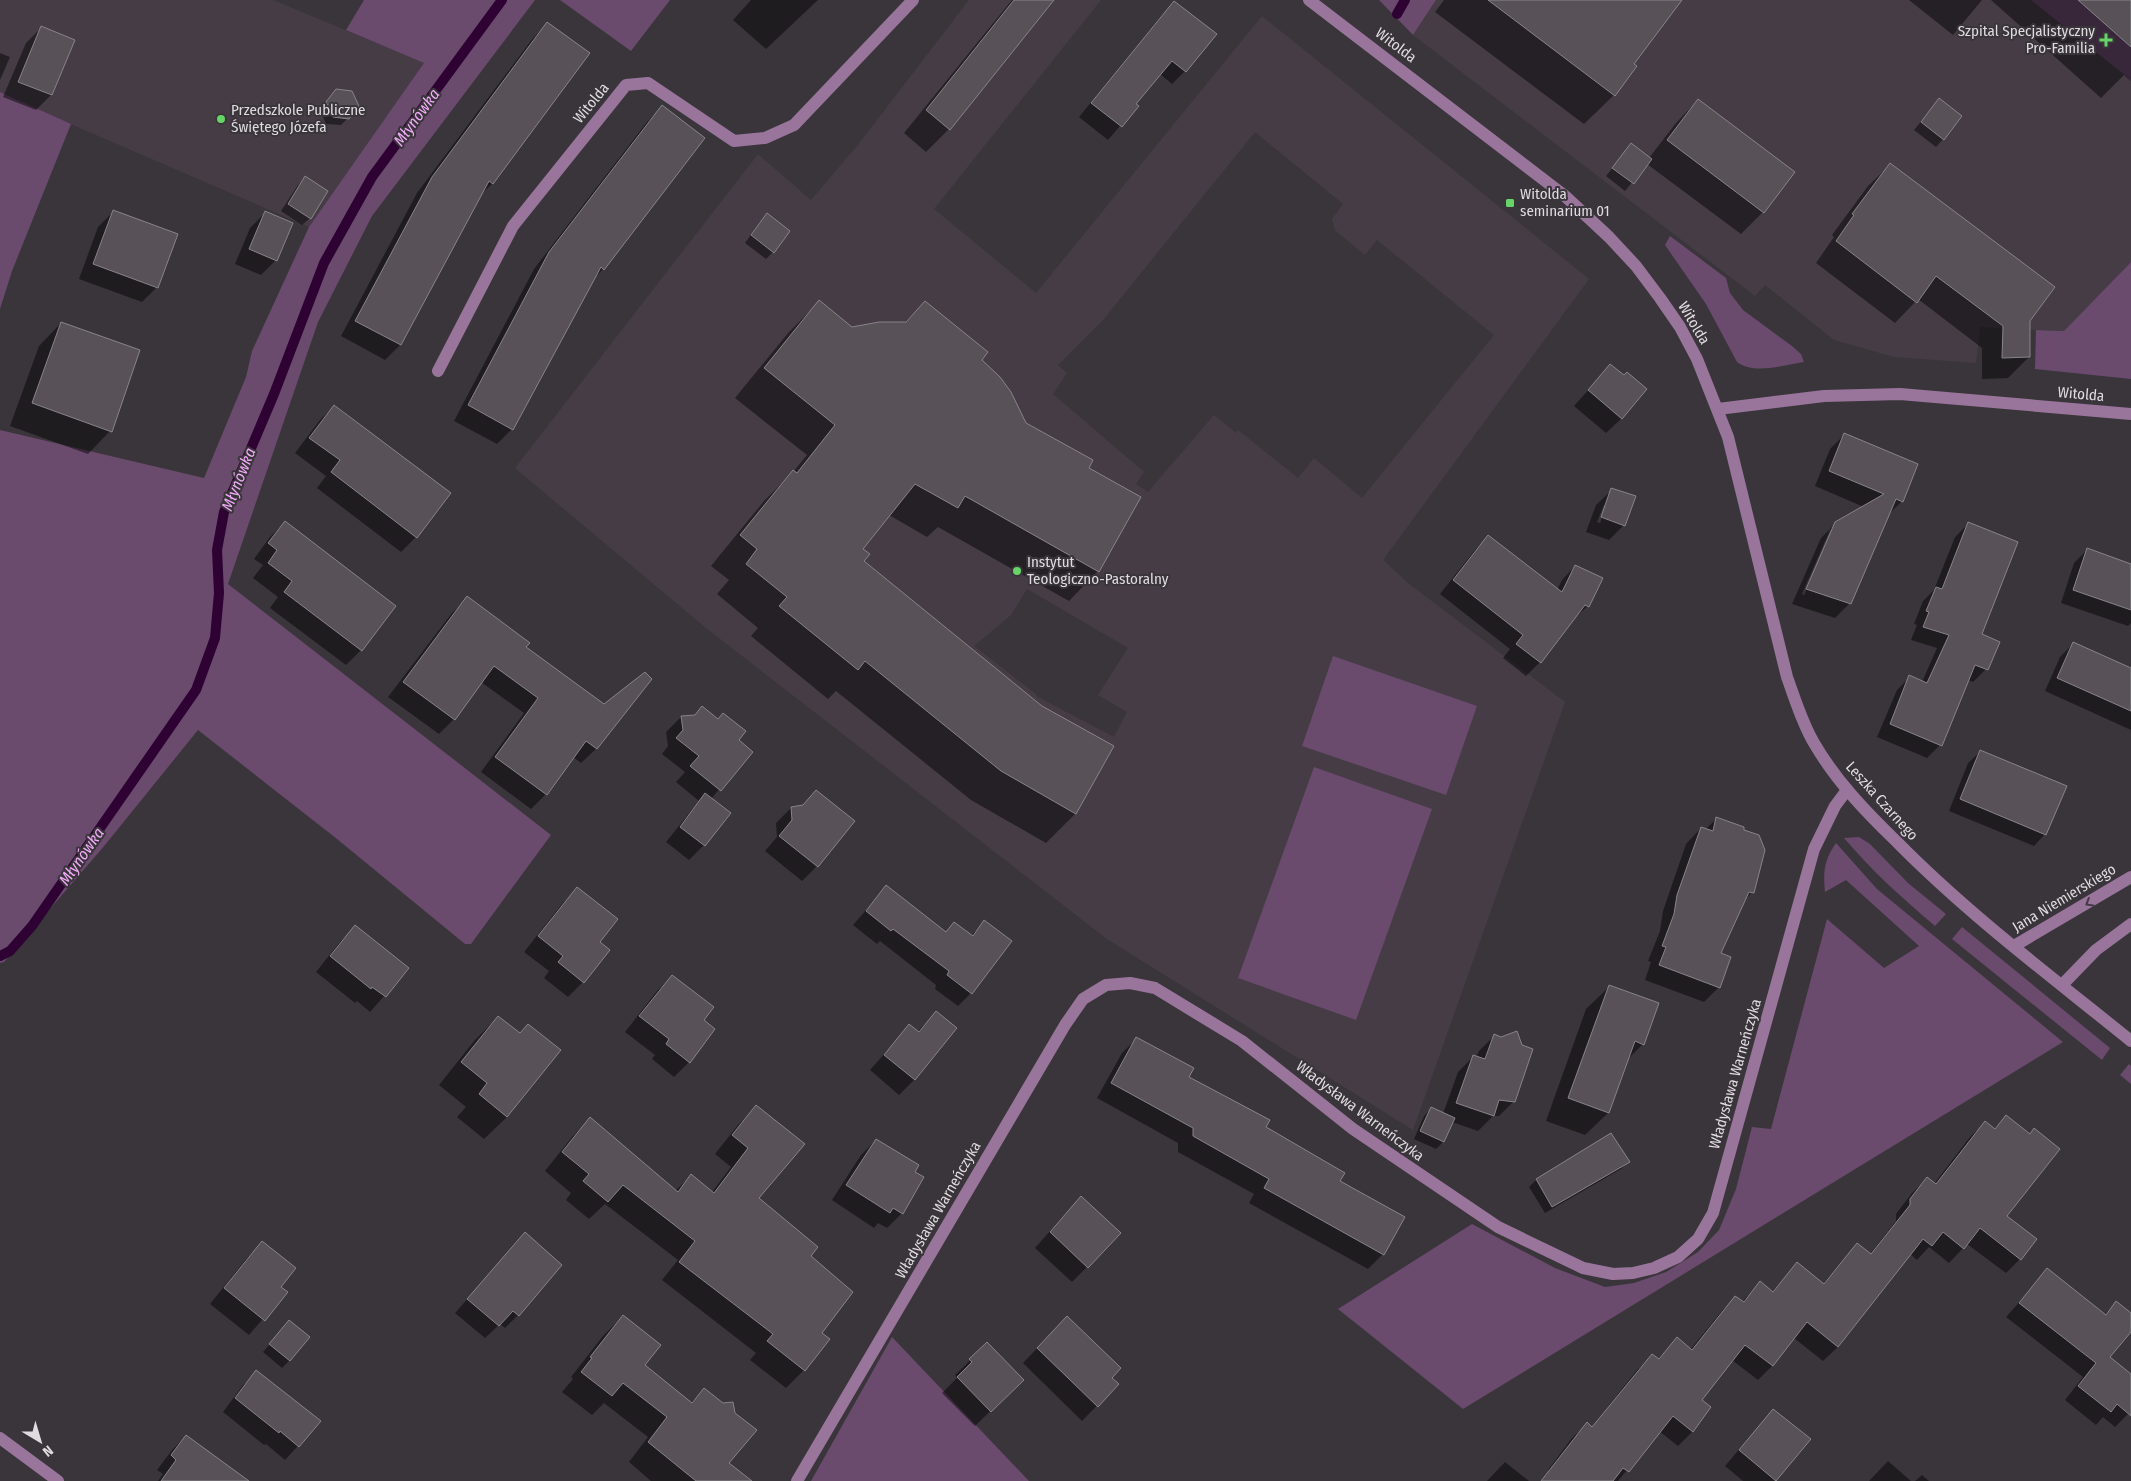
<svg xmlns="http://www.w3.org/2000/svg" width="2131" height="1481" font-family="'Fira Sans Condensed',sans-serif">
<rect width="100%" height="100%" fill="#3a353b"/>
<g fill="#463c46" fill-rule="evenodd">
<path d="M0,0H273L425,63L309,227L45,113L0,92Z"/>
<path d="M969,0H1101L934,209L1036,293L1262,16L1589,279L1383,560L1408,583L1565,702L1413,1130L1107,939L706,628L515,468L758,154L811,200L857,146ZM1255,132L1343,204L1332,219L1335,230L1365,255L1377,240L1494,335L1362,498L1314,458L1298,478L1238,430L1236,433L1214,415L1148,492L1136,484L1144,472L1053,394L1067,373L1058,365L1103,320ZM1027,589L1128,648L1098,695L1127,712L1114,737L1036,696V694L974,646L1011,615Z"/>
<path d="M1436,0H2131V262L2064,331L1980,327L1976,363L1894,357L1834,340L1765,285L1755,296L1413,35Z"/>
</g>
<g fill="#6a4a6d">
<path d="M364,0H535L372,216L318,322L228,584L551,835L471,944H465L337,839L198,730L105,845L4,962L0,963V430L204,478L246,377L252,351L309,227L424,63L346,30Z"/>
<path d="M560,0H670L631,51Z"/>
<path d="M1379,0H1436L1413,35Z"/>
<path d="M2031,0H2078L2131,47V80Z"/>
<path d="M0,92L71,124L12,271L0,309Z"/>
<path d="M1670,236L1726,278L1730,293L1743,310L1792,346L1801,354L1804,362C1784,365 1754,375 1737,362L1706,304L1665,245Z"/>
<path d="M2131,262V379L2035,369L2036,330L2064,331Z"/>
<path d="M1333,656L1477,706L1446,795L1302,746Z"/>
<path d="M1314,767L1432,809L1356,1020L1238,978Z"/>
<path d="M1859,837L1870,844L1908,883L1946,914L1935,926C1902,898 1872,871 1844,838Z"/>
<path d="M1836,843L1877,889L2063,1042L1463,1409L1338,1309L1472,1224L1555,1268L1605,1287L1634,1283L1666,1272L1698,1252L1719,1230L1736,1189L1752,1127L1771,1129L1827,919L1884,968L1919,946L1846,880L1825,892C1823,872 1824,860 1836,843Z"/>
<path d="M1962,927L2110,1048L2102,1060L1952,939Z"/>
<path d="M2129,1064L2131,1066V1084L2120,1075Z"/>
<path d="M892,1337L1029,1481H811Z"/>
</g>
<g fill="#0007" fill-rule="evenodd">
<path d="M751,0H818L766,49L733,20Z"/>
<path d="M1012,0H1053L949,129L926,152L904,133Z"/>
<path d="M1444,0H1681L1632,64L1614,95L1584,124L1435,12Z"/>
<path d="M1909,0H1982L1953,35Z"/>
<path d="M1991,0H2131V81L2124,75L2101,98Z"/>
<path d="M1175,2L1185,71L1172,84L1160,74L1134,104L1137,106L1108,140L1079,117L1162,15Z"/>
<path d="M548,23L589,54L492,184L479,196L400,345L385,360L341,336L417,193L533,38Z"/>
<path d="M41,28L73,41L51,95L36,110L3,97L26,43Z"/>
<path d="M0,53L10,57L0,80Z"/>
<path d="M337,90L348,118L341,125L326,124L320,110Z"/>
<path d="M1698,100L1763,212L1741,234L1647,164L1625,191L1606,176L1631,145L1649,158L1676,123Z"/>
<path d="M1939,100L1943,139L1936,147L1914,130Z"/>
<path d="M662,107L603,269L592,281L512,429L497,444L454,421L534,269L647,122Z"/>
<path d="M1890,165L2029,321V357L2008,378L1982,379V348L1918,299L1895,323L1816,263L1834,237L1832,235L1868,186Z"/>
<path d="M305,178L310,218L302,225L281,211L298,185Z"/>
<path d="M113,212L157,287L142,302L79,279L98,227Z"/>
<path d="M265,213L276,260L261,275L235,264L250,228Z"/>
<path d="M760,222L773,252L766,259L745,243Z"/>
<path d="M819,302L852,328L903,324L925,302L980,360L1025,424L1087,468L1098,571L1069,601L938,527L927,537L889,515L862,549V561L1076,813L1046,843L971,800L836,691L828,699L751,636L758,628L717,594L729,580L711,566L764,501L793,472L807,455L735,398L789,332Z"/>
<path d="M61,323L110,431L88,454L10,426L39,346Z"/>
<path d="M1610,366L1622,418L1606,433L1574,406Z"/>
<path d="M335,405L449,494L416,537L401,552L317,488L326,476L295,453L320,420Z"/>
<path d="M1845,434L1902,501L1887,516L1850,603L1835,618L1792,604L1821,538L1836,523L1864,507L1815,486L1830,449ZM1830,530H1833L1804,595L1802,594Z"/>
<path d="M1612,490L1624,525L1609,540L1586,532L1596,505ZM1604,505H1606L1600,523L1597,522Z"/>
<path d="M285,522L361,650L346,665L270,608L278,597L253,578L263,565L254,559L270,537Z"/>
<path d="M1968,524L1981,634L1986,669L1973,682L1968,680L1940,745L1927,758L1877,737L1897,690L1910,677L1922,682L1937,648L1911,640L1917,625L1914,624L1923,601L1934,590L1955,537Z"/>
<path d="M1488,537L1557,590L1562,580L1575,566L1588,606L1573,619L1540,662L1526,676L1503,658L1510,649L1440,594L1475,550Z"/>
<path d="M2087,550L2131,565V623L2128,626L2061,603L2074,563Z"/>
<path d="M468,598L525,647L597,748L581,763L573,757L546,794L531,809L481,772L524,713L481,682L454,719L439,734L388,697L452,613Z"/>
<path d="M2073,644L2131,670V730L2045,691L2060,657Z"/>
<path d="M702,708L751,752L711,799L704,845L689,860L666,842L699,801L676,782L685,772L662,754L668,746L666,732L681,717L694,716Z"/>
<path d="M1980,752L2045,834L2034,846L1949,811L1968,763Z"/>
<path d="M816,792L817,866L802,881L765,851L777,837L776,823L791,808L801,807Z"/>
<path d="M1717,818L1742,831L1752,892L1744,901L1720,954L1719,987L1704,1002L1645,980L1651,962L1648,961L1660,931L1663,911L1686,844L1701,828L1705,830Z"/>
<path d="M886,887L945,933L972,935L985,922L1010,942L971,993L958,1006L935,989L936,985L880,941L877,944L853,925Z"/>
<path d="M577,889L598,942L608,951L583,982L568,997L544,978L549,971L524,952L562,904Z"/>
<path d="M355,927L408,969L370,1012L357,1001L355,1003L316,972L340,942Z"/>
<path d="M672,976L702,1021L689,1062L674,1077L652,1059L655,1055L625,1032L657,991Z"/>
<path d="M1609,987L1643,1044L1626,1061L1608,1113L1585,1135L1546,1121L1586,1009Z"/>
<path d="M936,1013L955,1028L914,1080L899,1095L870,1070L909,1026L917,1032Z"/>
<path d="M498,1017L507,1117L484,1139L457,1117L466,1107L439,1085L475,1040Z"/>
<path d="M1494,1036L1501,1039L1514,1101L1499,1116H1493L1478,1131L1452,1122L1443,1142L1436,1149L1414,1139L1424,1116L1431,1109L1443,1114L1458,1072L1473,1057L1476,1058L1479,1051Z"/>
<path d="M1137,1038L1187,1078L1264,1128L1338,1182L1403,1217L1383,1254L1368,1269L1249,1203L1254,1194L1178,1152V1143L1097,1098L1122,1053Z"/>
<path d="M756,1107L757,1198L809,1256L820,1333L828,1340L804,1370L786,1388L750,1360L756,1353L662,1280L678,1260L605,1204L589,1219L566,1200L571,1193L545,1171L572,1137L590,1119L675,1191L691,1176L712,1192L731,1167L715,1154L738,1125Z"/>
<path d="M2006,1116V1216L2020,1259L2006,1273L1967,1244L1949,1263L1929,1247L1917,1260L1910,1254L1838,1347L1823,1361L1794,1338L1772,1366L1758,1380L1732,1360L1700,1400L1709,1407L1692,1432L1678,1446L1659,1431L1618,1481H1562L1548,1470L1572,1438L1587,1424L1591,1428L1637,1370L1652,1356L1657,1360L1677,1339L1690,1350L1721,1312L1735,1297L1742,1302L1760,1283L1772,1292L1797,1264L1823,1284L1857,1244L1870,1254L1896,1221V1214L1912,1193L1927,1179L1934,1184L1970,1137L1985,1123L1993,1130Z"/>
<path d="M1611,1135L1628,1162L1621,1169L1545,1213L1529,1187L1536,1180Z"/>
<path d="M876,1140L902,1213L887,1228L878,1223L874,1228L832,1200L861,1155Z"/>
<path d="M1066,1213L1087,1267L1072,1282L1035,1248Z"/>
<path d="M525,1234L518,1315L505,1328L500,1324L485,1338L455,1313Z"/>
<path d="M262,1243L279,1287L286,1292L249,1335L210,1304L247,1258Z"/>
<path d="M2048,1270L2104,1315L2116,1303L2131,1315V1330L2108,1357L2131,1375V1411L2115,1427L2103,1417L2096,1425L2065,1400L2083,1377L2006,1317Z"/>
<path d="M623,1316L643,1365L690,1403L704,1390L727,1463L730,1481H651L629,1462L648,1437L604,1403L592,1415L562,1392L573,1379L571,1377L603,1336Z"/>
<path d="M289,1322L290,1360L282,1368L263,1352Z"/>
<path d="M1052,1333L1117,1385L1082,1421L1023,1363Z"/>
<path d="M987,1344L1022,1380L975,1426L942,1393L957,1378L955,1375Z"/>
<path d="M257,1372L320,1422L285,1460L266,1444L264,1445L223,1412L243,1385Z"/>
<path d="M1773,1410L1809,1439L1774,1481H1743L1725,1466Z"/>
<path d="M186,1436L230,1481H158L163,1474L157,1470L172,1450Z"/>
<path d="M1888,1461L1911,1481H1869Z"/>
<path d="M1505,1462L1529,1481H1487Z"/>
<path d="M1922,1475L1929,1481H1915Z"/>
</g>
<g fill="none" stroke-linecap="round" stroke-linejoin="round">
<g stroke="#2e0233" stroke-width="10">
<path d="M1397,14L1405,0"/>
<path d="M0,956L10,951L32,926L196,690L215,638L219,593L217,550L224,512L274,394L324,263L372,177L502,0"/>
</g>
</g>
<g fill="#585258" stroke="#89838a">
<path d="M1014,0H1054L950,130L926,110Z"/>
<path d="M1488,0H1682L1634,64L1637,66L1615,96Z"/>
<path d="M2078,0H2131V47Z"/>
<path d="M1174,1L1217,34L1186,72L1172,61L1136,104L1139,106L1122,127L1091,103Z"/>
<path d="M547,22L590,53L493,184L489,181L401,345L355,321L432,177Z"/>
<path d="M41,26L75,40L52,95L18,82Z"/>
<path d="M336,89L352,91L359,106L349,119L333,117L326,102Z"/>
<path d="M1939,98L1962,116L1944,140L1921,122Z"/>
<path d="M1698,99L1795,172L1764,213L1667,140Z"/>
<path d="M662,105L705,138L604,270L601,267L513,430L468,405L549,252Z"/>
<path d="M1631,143L1652,159L1634,184L1612,168Z"/>
<path d="M1890,163L2055,287L2030,321V357L2002,358L2003,326L1936,276L1917,303L1836,241L1854,215L1852,214Z"/>
<path d="M305,176L328,191L311,219L288,204Z"/>
<path d="M113,210L178,234L158,288L93,264Z"/>
<path d="M265,211L293,223L277,261L249,249Z"/>
<path d="M767,213L790,231L774,253L751,235Z"/>
<path d="M819,300L852,327L879,322H906L925,301L988,352L982,360L1000,377L1011,392L1026,423L1093,460L1089,468L1141,497L1099,572L965,496L958,508L915,484L863,549L870,554L864,561L1042,706L1114,746L1076,814L1001,771L865,661L858,670L779,606L787,597L746,564L757,549L740,535L793,470L797,473L835,425L764,368Z"/>
<path d="M61,322L140,350L112,432L32,403Z"/>
<path d="M1610,364L1624,375L1627,372L1647,389L1622,419L1588,390Z"/>
<path d="M334,405L451,493L417,538L331,472L340,460L309,438Z"/>
<path d="M1844,433L1918,464L1903,502L1896,499L1851,604L1806,589L1835,522L1884,494L1829,471Z"/>
<path d="M1611,488L1636,496L1625,526L1601,517Z"/>
<path d="M285,521L396,606L362,651L284,592L292,581L268,563L277,550L268,543Z"/>
<path d="M1968,522L2018,542L1982,634L2000,642L1988,670L1975,665L1942,746L1890,724L1909,675L1927,683L1949,635L1923,627L1929,612L1926,611L1936,587L1942,589Z"/>
<path d="M1488,535L1562,592L1575,565L1603,578L1589,607L1585,605L1541,663L1516,644L1523,635L1453,580Z"/>
<path d="M2087,548L2131,564V610L2073,590Z"/>
<path d="M467,596L530,643L526,647L604,704L645,672L652,679L597,749L586,741L547,795L495,757L538,698L494,666L455,720L403,682Z"/>
<path d="M2073,642L2131,668V711L2057,678Z"/>
<path d="M702,706L718,719L723,713L746,731L739,740L753,752L721,791L690,766L699,756L676,738L683,730L681,716L695,715Z"/>
<path d="M1980,750L2067,786L2046,835L1960,799Z"/>
<path d="M816,790L855,821L818,867L779,836L792,820L791,807L803,805Z"/>
<path d="M705,793L731,813L705,846L680,827Z"/>
<path d="M1716,817L1744,827V830L1759,835L1765,850L1754,893L1749,892L1721,953L1731,957L1720,988L1659,965L1666,947L1662,946L1674,914L1677,895L1701,827L1713,831Z"/>
<path d="M886,885L946,932L954,922L973,936L984,920L1012,941L972,994L947,975L949,971L893,929L891,931L866,911Z"/>
<path d="M577,887L618,919L600,942L610,950L584,983L558,962L563,956L538,936Z"/>
<path d="M355,925L409,968L386,997L372,987L371,989L330,956Z"/>
<path d="M672,975L714,1007L704,1020L715,1029L690,1063L666,1044L669,1039L639,1016Z"/>
<path d="M1609,985L1659,1003L1644,1045L1635,1041L1609,1113L1568,1098Z"/>
<path d="M936,1011L957,1028L915,1080L884,1055L909,1024L919,1032Z"/>
<path d="M498,1016L520,1033L528,1024L561,1050L507,1117L479,1094L487,1083L461,1062Z"/>
<path d="M1517,1031L1522,1045L1533,1049L1515,1102L1499,1100L1494,1116L1456,1103L1473,1055L1485,1059L1494,1034L1501,1037Z"/>
<path d="M1136,1037L1194,1068L1189,1077L1270,1120L1266,1127L1345,1173L1340,1181L1405,1217L1384,1255L1264,1188L1269,1179L1193,1136V1128L1111,1083Z"/>
<path d="M756,1105L805,1144L759,1198L818,1247L811,1256L853,1292L822,1333L830,1339L805,1371L767,1341L773,1334L679,1262L695,1241L623,1185L608,1202L583,1181L589,1174L562,1152L590,1117L678,1192L691,1174L714,1193L748,1148L732,1135Z"/>
<path d="M1431,1107L1455,1118L1444,1142L1420,1131Z"/>
<path d="M2006,1115L2030,1134L2034,1128L2060,1149L2007,1216L2037,1239L2021,1260L1980,1228L1964,1249L1943,1232L1932,1246L1923,1239L1838,1347L1807,1322L1773,1366L1745,1345L1702,1400L1711,1407L1693,1432L1673,1416L1629,1472L1623,1468L1613,1481H1541L1587,1422L1592,1427L1652,1354L1659,1359L1677,1337L1692,1350L1735,1296L1744,1302L1760,1281L1773,1292L1797,1262L1824,1284L1857,1243L1871,1254L1910,1205V1199L1927,1177L1936,1184L1985,1121L1995,1129Z"/>
<path d="M1611,1133L1630,1162L1552,1207L1536,1179Z"/>
<path d="M876,1139L919,1165L915,1172L924,1177L903,1214L893,1208L890,1213L846,1185Z"/>
<path d="M1081,1196L1121,1233L1088,1268L1050,1232Z"/>
<path d="M525,1232L562,1265L519,1316L513,1311L499,1326L467,1299Z"/>
<path d="M262,1241L296,1268L281,1287L288,1292L265,1321L224,1288Z"/>
<path d="M2047,1268L2106,1315L2116,1301L2131,1313V1332L2110,1357L2131,1374V1416L2117,1404L2111,1412L2078,1386L2096,1363L2019,1303Z"/>
<path d="M623,1315L661,1345L645,1365L692,1403L704,1388L723,1403L733,1402L735,1413L757,1430L729,1463L752,1481H696L648,1442L667,1417L623,1383L612,1396L581,1372L592,1358L590,1357Z"/>
<path d="M1067,1316L1121,1368L1112,1378L1119,1384L1098,1407L1037,1348Z"/>
<path d="M289,1320L310,1337L290,1361L269,1344Z"/>
<path d="M987,1342L1024,1380L991,1412L957,1377L972,1362L969,1359Z"/>
<path d="M256,1370L321,1421L299,1447L280,1431L279,1433L235,1398Z"/>
<path d="M1773,1409L1811,1439L1776,1481L1739,1450Z"/>
<path d="M186,1435L249,1481H161L176,1460L171,1455Z"/>
</g>
<g fill="none" stroke-linecap="round" stroke-linejoin="round">
<g stroke="#99759c" stroke-width="12">
<path d="M1309,0L1565,196L1609,237L1636,266L1660,298L1680,327L1697,359L1728,437L1787,677C1795,699 1802,723 1814,743C1836,781 1866,812 1897,842C1969,915 2052,977 2131,1041"/>
<path d="M438,371L513,226L626,85L648,83L734,141L765,138L794,125L913,0"/>
<path d="M1718,409L1824,396L1900,394L2131,414"/>
<path d="M2014,946L2131,877"/>
<path d="M2062,985L2096,950L2131,924"/>
<path d="M0,1438L58,1481"/>
<path d="M797,1481L1065,1025L1083,999L1106,985L1130,983L1155,988L1242,1041L1353,1129L1498,1227L1583,1268L1613,1274L1633,1273L1654,1268L1678,1257L1698,1239L1713,1213L1814,849L1835,806L1847,790"/>
</g>
</g>
<defs><path id="oneway-chevron" d="M-2-3.5L2.5 0L-2 3.5" fill="none" stroke-width="1.6" stroke-linecap="round" stroke-linejoin="round" transform="scale(1.25)"/></defs>
<use stroke="#443b45" href="#oneway-chevron" transform="translate(2089 903) rotate(149)"/>
<g fill="#66d466" stroke="#3a353b" stroke-width="2">
<path d="M2103.5 32.5h5v5h5v5h-5v5h-5v-5h-5v-5h5z"/>
<circle cx="221" cy="119" r="5"/>
<rect x="1505" y="198" width="10" height="10" rx="2.5"/>
<circle cx="1017" cy="571" r="5"/>
</g>
<g text-anchor="middle" stroke-width="4" stroke-linejoin="round" paint-order="stroke">
<g font-size="15" fill="#dfdbdf" stroke="#3a353b" text-anchor="start">
<text x="2095" y="36" text-anchor="end">Szpital Specjalistyczny<tspan x="2095" dy="17">Pro-Familia</tspan></text>
<text x="231" y="115">Przedszkole Publiczne<tspan x="231" dy="17">Świętego Józefa</tspan></text>
<text x="1520" y="199">Witolda<tspan x="1520" dy="17">seminarium 01</tspan></text>
<text x="1027" y="567">Instytut<tspan x="1027" dy="17">Teologiczno-Pastoralny</tspan></text>
</g>
<g font-size="15" fill="#dfdbdf" stroke="#3a353b">
<text transform="translate(1396 45) rotate(37)" y="5">Witolda</text>
<text transform="translate(591 103) rotate(-51)" y="5">Witolda</text>
<text transform="translate(1694 323) rotate(59)" y="5">Witolda</text>
<text transform="translate(2081 394) rotate(5)" y="5">Witolda</text>
<text transform="translate(1882 801) rotate(48)" y="5">Leszka Czarnego</text>
<text transform="translate(2064 898) rotate(-31)" y="5">Jana Niemierskiego</text>
<text transform="translate(1735 1074) rotate(-74)" y="5">Władysława Warneńczyka</text>
<text transform="translate(1360 1111) rotate(37)" y="5">Władysława Warneńczyka</text>
<text transform="translate(938 1210) rotate(-60)" y="5">Władysława Warneńczyka</text>
</g>
<g font-size="16" font-style="italic" fill="#f2acf9" stroke="#3a353b">
<text transform="translate(416 117) rotate(-54)" y="6">Młynówka</text>
<text transform="translate(238 479) rotate(-68)" y="6">Młynówka</text>
<text transform="translate(81 856) rotate(-55)" y="6">Młynówka</text>
</g>
</g>
<g transform="translate(40 1441) rotate(142)" stroke="#3a353b" stroke-width="4" paint-order="stroke">
<path d="M0-4L9 19L0 12L-9 19Z" fill="#dfdbdf"/>
<text y="-8" font-size="14" font-weight="bold" text-anchor="middle" fill="#dfdbdf">N</text>
</g>
</svg>
